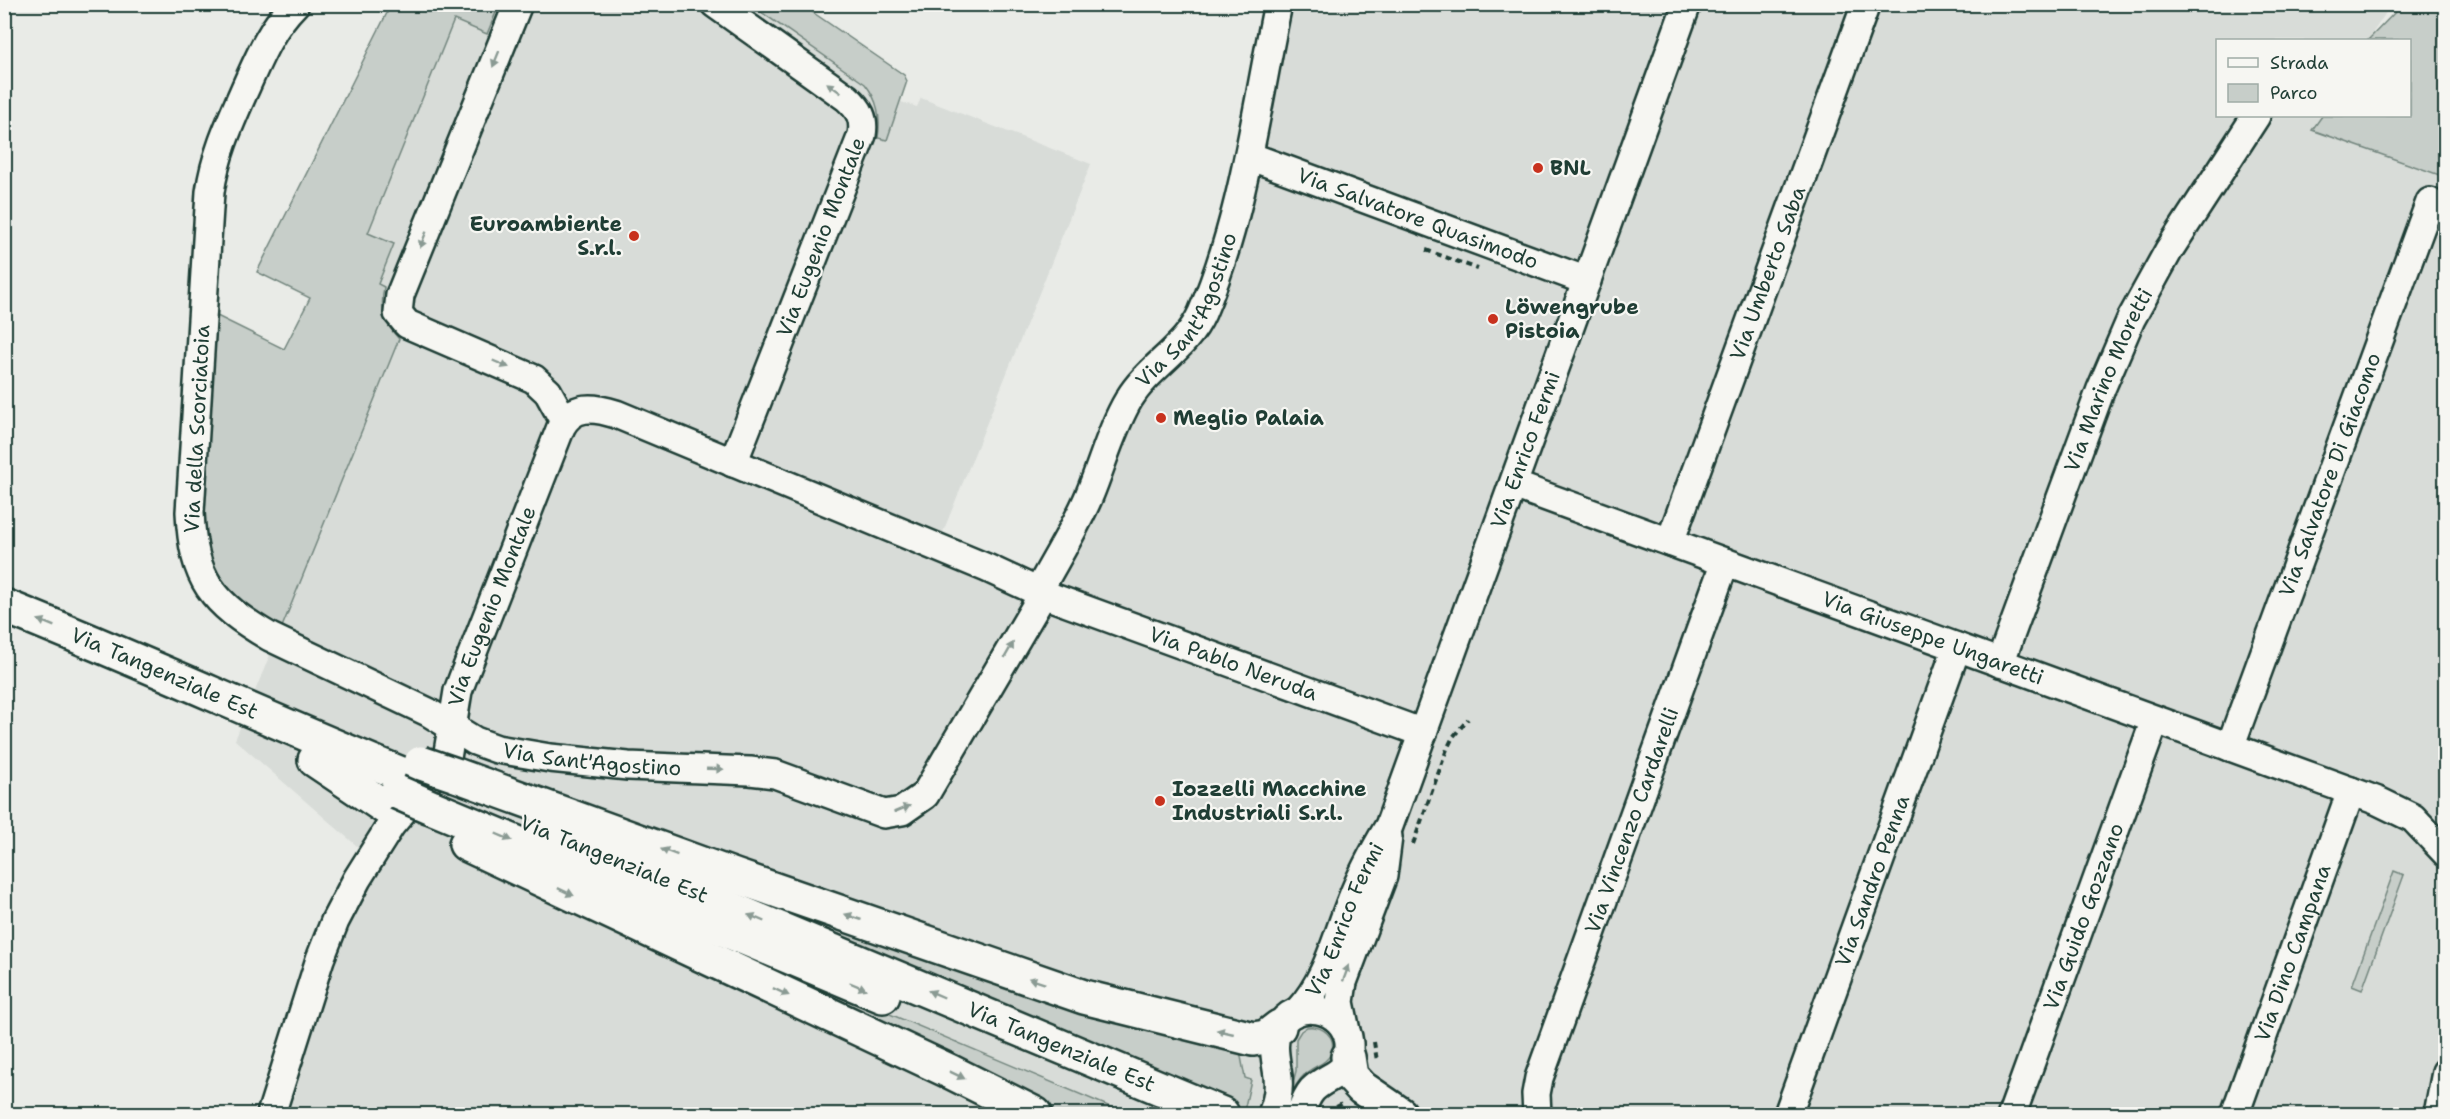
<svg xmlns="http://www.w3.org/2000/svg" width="2450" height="1119" font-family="'Shantell Sans',sans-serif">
<rect width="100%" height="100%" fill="#e9ebe7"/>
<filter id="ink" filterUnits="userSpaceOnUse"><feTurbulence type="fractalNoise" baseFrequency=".0167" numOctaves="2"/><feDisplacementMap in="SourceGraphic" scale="12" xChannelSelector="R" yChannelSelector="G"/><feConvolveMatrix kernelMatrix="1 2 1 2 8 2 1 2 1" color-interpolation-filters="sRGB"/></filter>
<g filter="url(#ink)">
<path fill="#d8dcd8" d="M499,5H751L865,84L871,91L879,109V138L887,140L901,102L917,107L921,98L1091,164L941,537L1030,570L1043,568L1115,406L1113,398L1126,377L1155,352L1182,323L1198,288L1221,233L1267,5H2391L2368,40H2218V116H2322L2313,130L2445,177V1114H284L297,1067L346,924L380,866L235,740L399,339L384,319L381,303L384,287L377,284L394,244L368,233L454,20L487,34Z"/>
<g fill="#c7cec9" stroke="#73867e" stroke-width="1.5">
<path d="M391,5H499L487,34L454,20L368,233L394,244L378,284L384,287C380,310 383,322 399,339L282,627L277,629L259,620L219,581L202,541L209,312L284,349L310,298L257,272Z"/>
<path d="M751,5H802L904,75L907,81L887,140L878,138C881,117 878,100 865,84Z"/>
<path d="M2402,5H2445V177L2312,130L2322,116H2410V40H2368Z"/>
<path d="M555,820L1239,1046L1245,1078L1251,1080L1244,1111Z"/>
<path d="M534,864L1127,1114H1052Z"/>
<path d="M2394,871L2404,875L2362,990L2352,986Z"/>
<path d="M1307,1027C1322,1025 1338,1037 1331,1053C1327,1064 1313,1066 1305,1074C1296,1082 1293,1092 1288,1103L1296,1071V1039L1301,1031Z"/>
</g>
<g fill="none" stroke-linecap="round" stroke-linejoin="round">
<defs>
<g id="minor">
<path id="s1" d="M295,4C270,29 258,60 244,91C229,125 215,156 210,192L190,512C193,580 212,603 270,637L428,712L475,741L497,749L550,758L628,766L750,771L775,774L884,814L902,811L925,795L1043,594"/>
<path d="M518,4L400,295L398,313L407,324L534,379L548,392L564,421"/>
<path d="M715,4L847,98C859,109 865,118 862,135L733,463"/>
<path id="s2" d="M1249,156L1587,281"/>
<path id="s3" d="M1514,485L2378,801L2413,818L2446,853"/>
<path id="s4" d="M1670,542L1866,4"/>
<path id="s5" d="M1038,592C1055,560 1075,529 1089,496C1102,465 1112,427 1129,399C1149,366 1186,349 1202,313C1244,215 1256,108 1278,4"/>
<path id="s6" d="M2000,663L2101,389L2131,319L2169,250L2256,116"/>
<path id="s7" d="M2230,747L2430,202"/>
<path id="s8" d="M1299,1010C1327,980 1336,938 1351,901C1361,875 1374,851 1389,826L1687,4"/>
<path d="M1346,1031L1340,1002L1343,982L1383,876L1388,837"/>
<path id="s9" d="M271,1114L320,959L335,921L357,879L391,825L447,758L458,691L464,675L561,427C573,404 594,407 616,414L987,568L1043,594L1423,733"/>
<path d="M1272,1114C1278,1100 1280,1085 1277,1069C1275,1056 1272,1042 1278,1029C1294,996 1346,1007 1349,1043C1351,1077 1329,1073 1312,1090C1306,1097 1303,1106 1300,1114"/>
<path id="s10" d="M1537,1114L1536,1094L1539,1078L1725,562"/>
<path id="s11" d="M1788,1114L1957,647"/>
<path id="s12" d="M2012,1114L2155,720"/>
<path id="s13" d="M2235,1114L2351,791"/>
<path d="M2438,1114L2446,1072"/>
</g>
<g id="major">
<path id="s14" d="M4,606C140,660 273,722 409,777"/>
<path d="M315,760L385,807"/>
<path d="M456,775L735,876L1084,997L1253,1039L1266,1037L1279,1027"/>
<path d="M431,807L883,996"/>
<path id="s15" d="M543,830L1222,1114"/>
<path d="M466,844L951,1072L1035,1114"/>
<path d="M1348,1057L1351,1076L1362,1088L1400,1114"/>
</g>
</defs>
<use href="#minor" stroke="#1f3d34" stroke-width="32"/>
<use href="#major" stroke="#1f3d34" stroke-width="38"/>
<g stroke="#1f3d34" stroke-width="4" stroke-dasharray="6 4.5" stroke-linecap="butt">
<path d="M1426,250L1478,269"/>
<path d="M1413,844L1447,749L1453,737L1468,719"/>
<path d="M1374,1042L1377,1061"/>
<path d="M1327,1112L1342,1104"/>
</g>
<use href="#minor" stroke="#f6f6f2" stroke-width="27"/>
<use href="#major" stroke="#f6f6f2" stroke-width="33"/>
<defs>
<g id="major-bridge">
<path d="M421,763L456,775"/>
<path d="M397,792L431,807"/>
</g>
</defs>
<use href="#major-bridge" stroke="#1f3d34" stroke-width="38" stroke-linecap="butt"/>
<use href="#major-bridge" stroke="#f6f6f2" stroke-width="33"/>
</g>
<defs><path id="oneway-solid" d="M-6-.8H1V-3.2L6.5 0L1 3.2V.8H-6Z" transform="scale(1.5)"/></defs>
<g fill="#8a9a93">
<use href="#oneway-solid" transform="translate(496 59) rotate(112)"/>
<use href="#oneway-solid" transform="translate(834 88) rotate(-144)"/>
<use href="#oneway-solid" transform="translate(423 240) rotate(112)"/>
<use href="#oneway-solid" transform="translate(501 364) rotate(23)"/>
<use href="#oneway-solid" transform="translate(46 623) rotate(-158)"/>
<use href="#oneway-solid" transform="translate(1009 650) rotate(-60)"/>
<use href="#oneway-solid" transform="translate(715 769) rotate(2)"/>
<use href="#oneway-solid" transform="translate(902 809) rotate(-22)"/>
<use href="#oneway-solid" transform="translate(504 837) rotate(23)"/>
<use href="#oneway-solid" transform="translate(669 852) rotate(-160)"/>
<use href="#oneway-solid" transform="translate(566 892) rotate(25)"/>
<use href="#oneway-solid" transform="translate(853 917) rotate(-161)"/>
<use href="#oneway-solid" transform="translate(756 918) rotate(-157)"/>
<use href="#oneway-solid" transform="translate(1346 973) rotate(-70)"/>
<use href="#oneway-solid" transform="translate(1037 981) rotate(-161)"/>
<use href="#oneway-solid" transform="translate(858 986) rotate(23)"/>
<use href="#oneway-solid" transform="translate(781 992) rotate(25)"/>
<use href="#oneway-solid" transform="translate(936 994) rotate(-157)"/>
<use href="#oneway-solid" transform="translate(1225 1032) rotate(-167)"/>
<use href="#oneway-solid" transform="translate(957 1075) rotate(26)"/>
</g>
</g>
<g fill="#c8321e" stroke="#f6f6f2" stroke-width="2">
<circle cx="1538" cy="168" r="6"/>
<circle cx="634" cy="236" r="6"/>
<circle cx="1493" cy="319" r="6"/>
<circle cx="1161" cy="418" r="6"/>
<circle cx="1160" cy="801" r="6"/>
</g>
<g text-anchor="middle" stroke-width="4.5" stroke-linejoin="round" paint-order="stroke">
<g font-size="21" font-weight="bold" fill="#1f3d34" stroke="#f6f6f2" text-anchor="start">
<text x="1550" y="175">BNL</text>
<text x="622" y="231" text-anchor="end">Euroambiente<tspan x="622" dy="24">S.r.l.</tspan></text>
<text x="1505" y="314">Löwengrube<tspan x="1505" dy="24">Pistoia</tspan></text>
<text x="1173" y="425">Meglio Palaia</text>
<text x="1172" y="796">Iozzelli Macchine<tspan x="1172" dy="24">Industriali S.r.l.</tspan></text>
</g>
<g font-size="21" fill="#1f3d34" stroke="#f6f6f2">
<text dy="7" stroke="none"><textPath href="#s2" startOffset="180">Via Salvatore Quasimodo</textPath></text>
<text transform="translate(821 237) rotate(-69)" y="7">Via Eugenio Montale</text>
<text dy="7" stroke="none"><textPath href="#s4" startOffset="286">Via Umberto Saba</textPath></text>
<text dy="7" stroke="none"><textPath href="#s5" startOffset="322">Via Sant'Agostino</textPath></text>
<text dy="7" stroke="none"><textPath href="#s6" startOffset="303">Via Marino Moretti</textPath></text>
<text transform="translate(197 429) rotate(-87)" y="7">Via della Scorciatoia</text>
<text dy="7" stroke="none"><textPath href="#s8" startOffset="606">Via Enrico Fermi</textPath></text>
<text dy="7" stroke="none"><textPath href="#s7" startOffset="290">Via Salvatore Di Giacomo</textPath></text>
<text dy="7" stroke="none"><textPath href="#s9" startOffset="561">Via Eugenio Montale</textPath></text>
<text dy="7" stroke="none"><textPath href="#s3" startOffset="446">Via Giuseppe Ungaretti</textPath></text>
<text dy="7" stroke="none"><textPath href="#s9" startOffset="1482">Via Pablo Neruda</textPath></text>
<text dy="7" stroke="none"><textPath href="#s14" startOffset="174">Via Tangenziale Est</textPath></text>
<text dy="7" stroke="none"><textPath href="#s1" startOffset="1036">Via Sant'Agostino</textPath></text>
<text dy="7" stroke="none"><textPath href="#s10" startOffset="310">Via Vincenzo Cardarelli</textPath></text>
<text transform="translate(614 859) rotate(22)" y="7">Via Tangenziale Est</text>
<text dy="7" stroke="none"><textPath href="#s11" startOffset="248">Via Sandro Penna</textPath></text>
<text dy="7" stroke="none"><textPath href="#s12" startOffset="210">Via Guido Gozzano</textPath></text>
<text dy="7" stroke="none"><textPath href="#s8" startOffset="102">Via Enrico Fermi</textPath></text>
<text dy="7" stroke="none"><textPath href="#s13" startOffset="171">Via Dino Campana</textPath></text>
<text dy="7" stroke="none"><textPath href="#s15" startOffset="562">Via Tangenziale Est</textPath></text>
</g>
</g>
<rect width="2450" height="1119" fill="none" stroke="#f6f6f2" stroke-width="24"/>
<rect x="12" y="12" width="2426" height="1095" fill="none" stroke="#1f3d34" stroke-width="2" filter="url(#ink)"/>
<rect x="2216" y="39" width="195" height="78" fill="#f6f6f2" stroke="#a0aca6" stroke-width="1.5"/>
<rect x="2228" y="58" width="30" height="9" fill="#f6f6f2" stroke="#a0aca6" stroke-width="1.5"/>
<text x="2270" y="69" font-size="18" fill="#1f3d34">Strada</text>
<rect x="2228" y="84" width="30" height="18" fill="#c7cec9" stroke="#a0aca6" stroke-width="1.5"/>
<text x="2270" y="99" font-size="18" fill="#1f3d34">Parco</text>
</svg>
